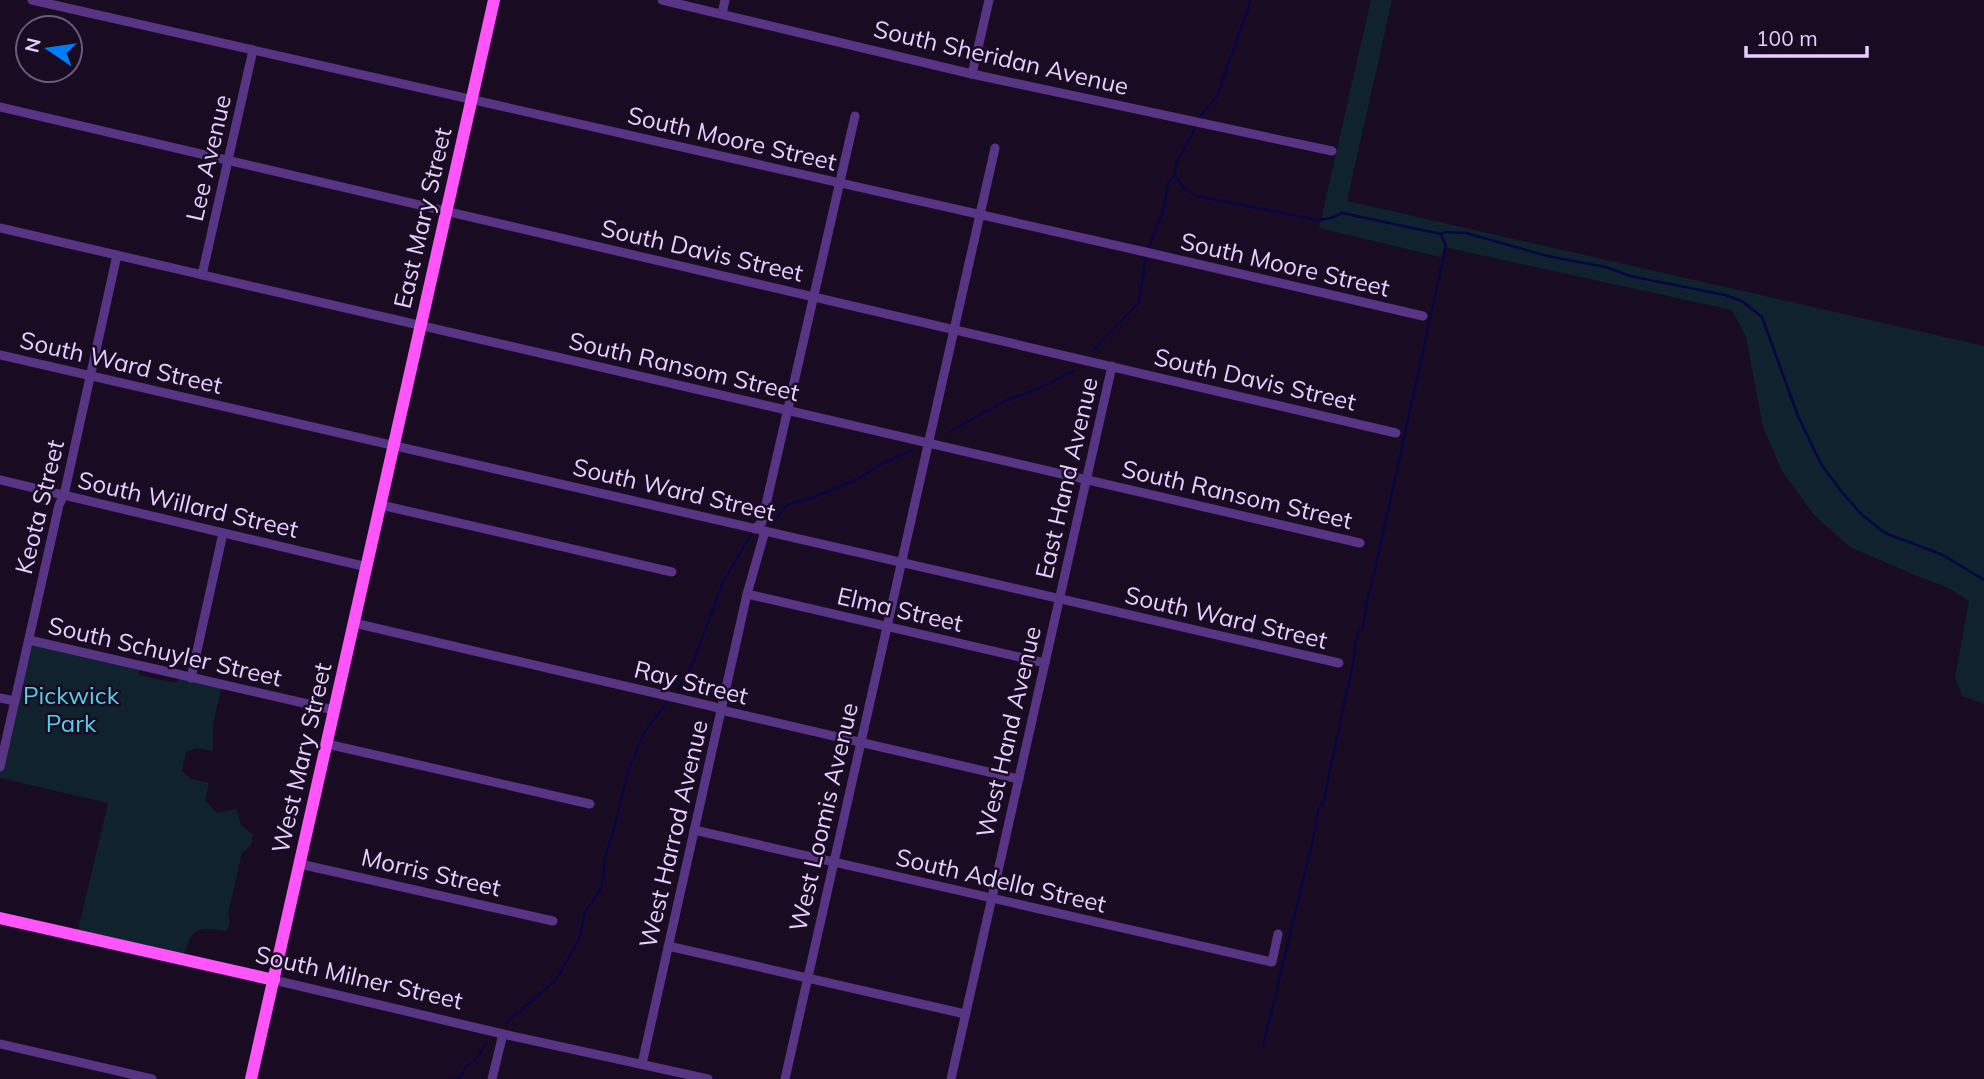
<svg xmlns="http://www.w3.org/2000/svg" width="1984" height="1079" font-family="Mulish,sans-serif">
<rect width="100%" height="100%" fill="#190c22"/>
<g fill="#0f222d">
<path d="M1371,0H1392L1347,201L1984,346V704L1962,696L1955,677L1969,601L1949,588L1917,576L1850,547L1814,515L1782,471L1763,427L1746,337L1732,310L1444,247L1441,257L1319,228Z"/>
<path d="M29,640L140,666L139,675L175,683L184,676L222,685L213,724V751L197,748L186,752L182,771L191,779L209,783L205,800L217,813L236,809L241,825L253,835L251,845L242,853L228,913C230,921 231,925 226,931C195,925 191,929 183,959L77,935L108,803L0,778V767Z"/>
</g>
<g fill="none" stroke-linecap="round" stroke-linejoin="round">
<g stroke="#080641" stroke-width="2.5">
<path d="M1175,175L1183,187L1197,196L1318,220L1331,218L1342,213L1441,234L1445,232L1466,233L1547,256L1606,267L1630,276L1725,295L1742,301L1762,317L1798,416L1821,464L1841,491L1861,514L1885,533L1943,555L1984,580"/>
<path d="M1148,250L1164,209L1168,183L1175,175L1176,164L1202,114L1217,96L1251,0"/>
<path d="M1093,351L1139,302L1146,256"/>
<path d="M949,432L1005,401L1047,385L1074,370"/>
<path d="M775,520L787,505L811,498L856,480L878,466L912,450"/>
<path d="M678,690L694,661L723,582L751,535"/>
<path d="M506,1023L556,980L579,939L585,911L602,888L605,856L612,836L630,765C637,757 637,747 641,739C648,725 658,714 668,702"/>
<path d="M1263,1047L1314,835L1319,807L1323,803L1355,654C1353,645 1357,633 1363,628L1367,601L1373,579L1446,246L1441,234"/>
<path d="M453,1079L461,1077L465,1067L474,1061L486,1044"/>
</g>
<g stroke="#573484" stroke-width="9">
<path d="M32,0L1154,254L1423,316"/>
<path d="M662,0L972,74L1332,151"/>
<path d="M722,14L725,0"/>
<path d="M972,74L989,0"/>
<path d="M0,107L1396,433"/>
<path d="M0,228L1360,543"/>
<path d="M202,275L253,50"/>
<path d="M0,355L1339,663"/>
<path d="M0,480L367,567"/>
<path d="M381,505L672,572"/>
<path d="M755,529L762,522L855,116"/>
<path d="M747,594L1045,663"/>
<path d="M354,623L715,707L721,710L1019,779"/>
<path d="M29,640L334,710"/>
<path d="M191,678L223,533"/>
<path d="M0,698L15,701"/>
<path d="M327,744L590,804"/>
<path d="M0,767L59,505L64,495L117,255"/>
<path d="M694,830L1272,962L1278,934"/>
<path d="M300,864L553,921"/>
<path d="M668,946L965,1014"/>
<path d="M274,980L503,1034L708,1079"/>
<path d="M0,1044L152,1079"/>
<path d="M642,1064L747,594L765,531"/>
<path d="M492,1079L503,1034"/>
<path d="M785,1079L995,148"/>
<path d="M951,1079L1112,366"/>
</g>
<g stroke="#ff55fb" stroke-width="12">
<path d="M0,918L274,980"/>
<path d="M251,1079L494,0"/>
</g>
</g>
<g text-anchor="middle" stroke-width="5" stroke-linejoin="round" paint-order="stroke">
<g font-size="24" fill="#e7ceff" stroke="#190c22">
<text transform="translate(1001 58) rotate(13)" y="8">South Sheridan Avenue</text>
<text transform="translate(732 139) rotate(13)" y="8">South Moore Street</text>
<text transform="translate(209 158) rotate(-77)" y="8">Lee Avenue</text>
<text transform="translate(423 218) rotate(-77)" y="8">East Mary Street</text>
<text transform="translate(702 251) rotate(13)" y="8">South Davis Street</text>
<text transform="translate(1285 265) rotate(13)" y="8">South Moore Street</text>
<text transform="translate(121 363) rotate(13)" y="8">South Ward Street</text>
<text transform="translate(684 367) rotate(13)" y="8">South Ransom Street</text>
<text transform="translate(1255 380) rotate(13)" y="8">South Davis Street</text>
<text transform="translate(1067 478) rotate(-77)" y="8">East Hand Avenue</text>
<text transform="translate(674 490) rotate(13)" y="8">South Ward Street</text>
<text transform="translate(1237 495) rotate(13)" y="8">South Ransom Street</text>
<text transform="translate(188 505) rotate(13)" y="8">South Willard Street</text>
<text transform="translate(40 507) rotate(-76)" y="8">Keota Street</text>
<text transform="translate(900 610) rotate(13)" y="8">Elma Street</text>
<text transform="translate(1226 618) rotate(13)" y="8">South Ward Street</text>
<text transform="translate(165 652) rotate(13)" y="8">South Schuyler Street</text>
<text transform="translate(691 683) rotate(14)" y="8">Ray Street</text>
<text transform="translate(1009 732) rotate(-77)" y="8">West Hand Avenue</text>
<text transform="translate(302 758) rotate(-77)" y="8">West Mary Street</text>
<text transform="translate(824 817) rotate(-77)" y="8">West Loomis Avenue</text>
<text transform="translate(674 834) rotate(-77)" y="8">West Harrod Avenue</text>
<text transform="translate(431 873) rotate(13)" y="8">Morris Street</text>
<text transform="translate(1001 881) rotate(13)" y="8">South Adella Street</text>
<text transform="translate(359 978) rotate(13)" y="8">South Milner Street</text>
</g>
<g font-size="24" fill="#53d0e6" stroke="#190c22">
<text x="71" y="704">Pickwick<tspan x="71" dy="28">Park</tspan></text>
</g>
</g>
<g transform="translate(49 49) rotate(283)"><circle r="33" fill="#190c22" stroke="#6b5a7a" stroke-width="2"/>
<path d="M0-5L12 26L0 18L-12 26Z" fill="#007ef9"/>
<text y="-10" font-size="19" font-weight="bold" text-anchor="middle" fill="#e7ceff">N</text>
</g>
<path d="M1746 46v10h121v-10" fill="none" stroke="#e7ceff" stroke-width="3.5"/>
<text x="1756" y="46" font-size="21" fill="#e7ceff" stroke="#190c22" stroke-width="5" paint-order="stroke">100 m</text>
</svg>
